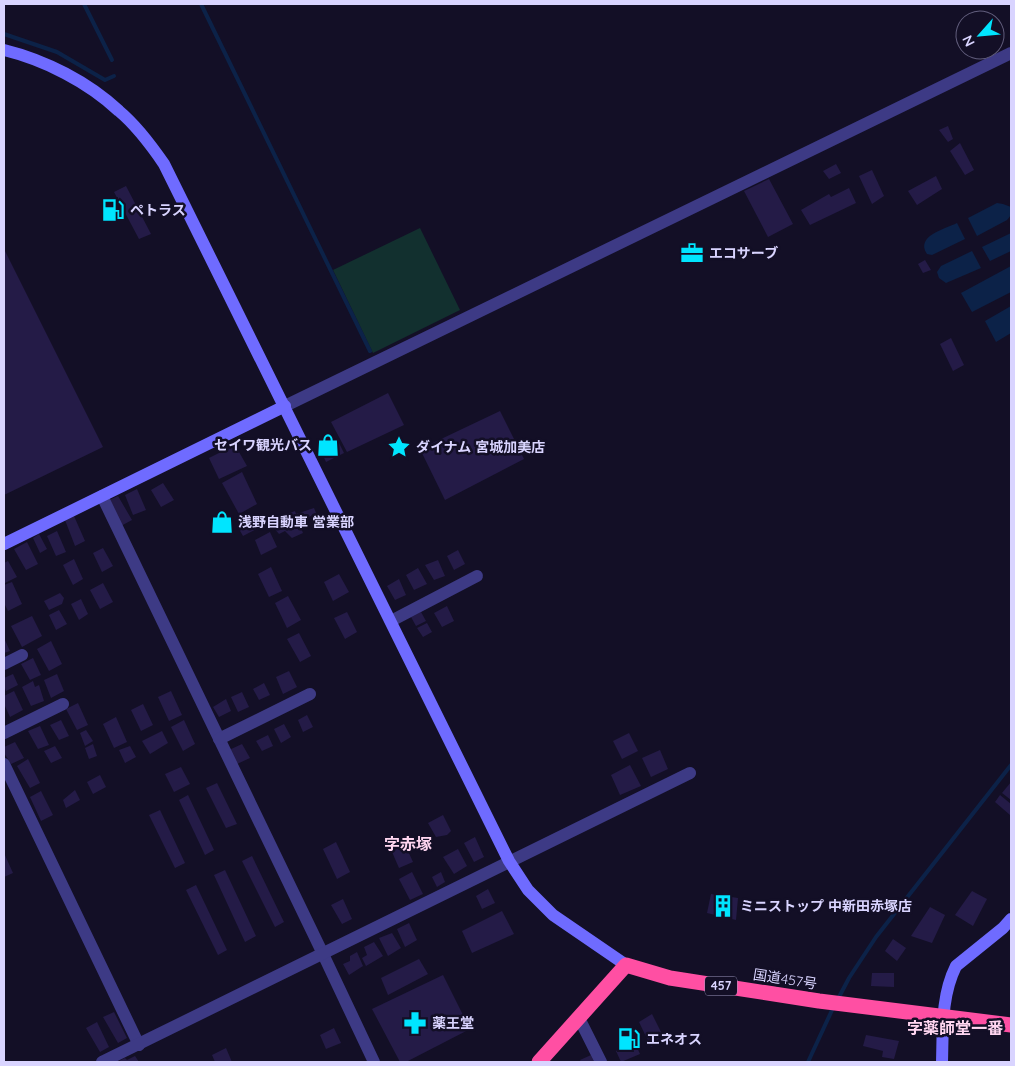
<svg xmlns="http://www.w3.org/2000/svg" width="1015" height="1066" font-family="Quicksand,'Noto Sans JP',sans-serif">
<rect width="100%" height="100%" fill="#130f26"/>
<path fill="#12302f" d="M420,228L460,310L373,353L333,270Z"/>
<g fill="#0c2248">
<path d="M997,203L1003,204L1011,207V215L1007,220L977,236L968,218Z"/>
<path d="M957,223L965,239L932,255L927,254C915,236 945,229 957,223Z"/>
<path d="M1011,233V251L990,261L982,247Z"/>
<path d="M972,251L981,268L946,283L939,278L937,272L941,266Z"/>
<path d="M1011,266V292L972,312L961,293Z"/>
<path d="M1011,306V333L996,342L985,321Z"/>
</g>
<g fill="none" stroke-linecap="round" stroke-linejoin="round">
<g stroke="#0c2248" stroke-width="4">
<path d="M84,4L112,60"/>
<path d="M201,4L370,351"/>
<path d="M4,34L57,52L105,80L114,76"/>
<path d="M838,999L849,978L876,937L1011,765"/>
<path d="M808,1062L833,1008"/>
</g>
</g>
<g fill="#241b47">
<path d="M948,126L953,139L948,142L939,130Z"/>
<path d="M960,143L974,170L965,175L950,151Z"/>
<path d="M836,164L841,173L829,179L823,171Z"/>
<path d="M872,170L884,196L872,204L859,176Z"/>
<path d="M936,176L942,189L917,205L908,191Z"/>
<path d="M769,179L793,224L768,237L744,191Z"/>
<path d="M126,186L151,234L139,239L114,192Z"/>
<path d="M849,188L856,203L810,225L801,210L829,194L831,197Z"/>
<path d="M4,249L103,447L4,495Z"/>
<path d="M925,260L931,270L923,273L918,264Z"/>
<path d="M951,338L964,365L953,371L940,344Z"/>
<path d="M388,393L404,425L347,452L331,422Z"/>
<path d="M500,411L524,459L445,500L420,449Z"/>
<path d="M337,439L344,453L326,462L320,449Z"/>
<path d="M235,445L247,466L219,479L209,458Z"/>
<path d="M242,472L257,504L239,514L222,483Z"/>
<path d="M163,483L174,500L161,507L151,490Z"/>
<path d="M137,489L146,510L133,515L125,495Z"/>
<path d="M118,496L132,520L119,527L107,501Z"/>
<path d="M314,508L316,513L299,523L303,533L292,538L285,531L279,534L273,527L281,523L279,517L295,511L296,514Z"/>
<path d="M74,516L85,541L75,546L65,520Z"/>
<path d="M261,518L264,525L243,536L239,529Z"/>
<path d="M57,531L66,552L56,556L47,536Z"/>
<path d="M270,532L277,547L261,555L255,540Z"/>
<path d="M39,534L47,549L40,553L33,538Z"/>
<path d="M27,542L38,564L26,570L14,549Z"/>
<path d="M103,548L113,566L102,572L93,553Z"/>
<path d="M458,550L465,564L454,570L447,556Z"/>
<path d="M74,559L83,579L73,585L63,565Z"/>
<path d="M438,560L445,576L434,580L425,565Z"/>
<path d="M8,561L17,577L5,583L4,563Z"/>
<path d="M271,567L282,591L269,597L258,574Z"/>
<path d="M418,568L427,584L414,590L406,575Z"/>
<path d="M339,574L349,592L333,601L324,582Z"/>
<path d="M399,579L406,595L395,600L387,586Z"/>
<path d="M12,582L22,604L8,611L4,603V585Z"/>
<path d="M103,583L113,602L100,609L90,590Z"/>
<path d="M60,593L64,598L62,604L49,610L44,601Z"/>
<path d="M288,596L301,620L287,628L275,603Z"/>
<path d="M81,599L88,614L79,620L71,604Z"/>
<path d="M447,606L454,621L442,627L434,613Z"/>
<path d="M59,610L67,624L56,630L49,615Z"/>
<path d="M347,612L357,632L345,639L334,618Z"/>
<path d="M421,612L426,621L416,626L411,617Z"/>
<path d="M32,616L42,636L22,647L11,626Z"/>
<path d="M427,623L432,632L423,637L417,628Z"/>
<path d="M299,633L311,656L300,662L287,639Z"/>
<path d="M4,638L10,651L4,653Z"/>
<path d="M51,641L62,664L49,671L37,649Z"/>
<path d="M33,658L41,675L30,680L21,664Z"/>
<path d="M289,671L297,687L283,694L276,677Z"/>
<path d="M13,674L18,685L6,691L4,686V678Z"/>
<path d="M57,674L64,691L51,698L44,680Z"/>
<path d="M33,681L35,687L39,685L44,701L31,706L22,687Z"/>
<path d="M264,683L270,695L259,700L253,689Z"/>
<path d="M14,691L23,710L10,717L4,704V696Z"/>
<path d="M171,691L182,715L169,721L158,697Z"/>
<path d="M242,692L249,707L238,712L231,697Z"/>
<path d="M226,699L231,711L219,717L213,707Z"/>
<path d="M78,703L88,725L77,730L66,709Z"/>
<path d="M143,704L153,725L141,731L131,710Z"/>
<path d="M307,715L313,727L303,732L298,720Z"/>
<path d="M116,717L127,742L114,748L103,724Z"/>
<path d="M61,720L69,736L59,740L50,725Z"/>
<path d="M184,720L195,744L183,751L171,727Z"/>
<path d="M284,724L291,737L281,743L274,729Z"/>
<path d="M40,726L49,745L38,749L28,731Z"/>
<path d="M86,730L93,741L85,746L80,733Z"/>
<path d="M162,731L168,743L150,754L142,741Z"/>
<path d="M629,733L638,751L622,759L613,741Z"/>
<path d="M268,735L273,746L262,751L256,741Z"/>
<path d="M15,742L24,758L11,764L4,753V747Z"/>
<path d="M93,744L97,756L89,759L85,748Z"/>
<path d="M242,744L250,758L237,764L229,750Z"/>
<path d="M55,746L62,758L51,763L44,751Z"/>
<path d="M130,746L136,757L125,763L119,750Z"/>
<path d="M660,750L668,769L651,777L642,758Z"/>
<path d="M28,759L40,783L30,788L17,766Z"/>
<path d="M630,765L641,786L620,795L611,775Z"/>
<path d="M181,767L190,784L174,792L165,774Z"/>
<path d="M100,775L106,787L93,794L87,782Z"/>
<path d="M1011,782V800L1002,793Z"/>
<path d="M217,783L237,824L226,828L206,788Z"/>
<path d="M75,790L80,800L66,808L63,800Z"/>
<path d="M41,791L53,815L41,821L30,797Z"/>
<path d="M188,795L214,850L205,855L179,800Z"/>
<path d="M1000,795L1011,804L1010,815L995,802Z"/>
<path d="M160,810L185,863L175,868L149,815Z"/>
<path d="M443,815L451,831L447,835L436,837L428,823Z"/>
<path d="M475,837L484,857L474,862L464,843Z"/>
<path d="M402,838L413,862L399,868L389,845Z"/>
<path d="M336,842L350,872L337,879L323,849Z"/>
<path d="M458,849L467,866L454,874L443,857Z"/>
<path d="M4,853L13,873L4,877Z"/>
<path d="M252,856L284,922L275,927L242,861Z"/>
<path d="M225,870L256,936L245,942L214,875Z"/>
<path d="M412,872L423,894L410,900L399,879Z"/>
<path d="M441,872L445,882L437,887L432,877Z"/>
<path d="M196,885L227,950L218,955L186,890Z"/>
<path d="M488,889L495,903L482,909L476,896Z"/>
<path d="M972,891L987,899L973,926L955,915Z"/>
<path d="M711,894L738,898L736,920L707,913Z"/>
<path d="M343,899L352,919L342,924L331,905Z"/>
<path d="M930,907L945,915L932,943L911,936Z"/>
<path d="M502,911L514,934L472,953L462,931Z"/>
<path d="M409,923L417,940L405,947L397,929Z"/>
<path d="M392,933L401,948L388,956L379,938Z"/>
<path d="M893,939L906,948L897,961L885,951Z"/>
<path d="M374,942L383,956L366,966L362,958L367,955L364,947Z"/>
<path d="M357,952L363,966L349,975L343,964L350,961V956Z"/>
<path d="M419,959L428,974L388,995L381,978Z"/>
<path d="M872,973H894V987L871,986Z"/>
<path d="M443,975L470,1029L406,1062H400L372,1009Z"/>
<path d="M114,1012L127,1038L118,1043L103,1017Z"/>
<path d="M652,1014L665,1040L651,1047L639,1022Z"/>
<path d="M97,1022L109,1047L100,1052L86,1028Z"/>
<path d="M334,1028L341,1043L326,1049L320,1035Z"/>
<path d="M866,1035L899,1041L894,1059L882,1057L883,1051L863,1046Z"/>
<path d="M635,1043L640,1054L621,1062L616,1051Z"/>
<path d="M226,1048L232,1062H215L212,1055Z"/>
<path d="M591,1055L594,1062H581L580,1060Z"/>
<path d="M135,1056L139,1062H117L125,1058L127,1060Z"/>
</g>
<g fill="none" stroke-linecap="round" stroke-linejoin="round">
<g stroke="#3d3a85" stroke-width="12">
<path d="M285,406L1011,53"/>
<path d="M102,496L323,954L374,1062"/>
<path d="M391,621L477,576"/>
<path d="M4,664L22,655"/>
<path d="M4,733L63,704"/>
<path d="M219,739L310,694"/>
<path d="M4,764L139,1045"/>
<path d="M579,1018L601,1062"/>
<path d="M102,1062L690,773"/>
</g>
<g stroke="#6f6bff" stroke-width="12">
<path d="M4,50C45,60 88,82 119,111C137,126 151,145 164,164L509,861L528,890L553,915L626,965"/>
<path d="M4,544L285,406"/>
<path d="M942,1062C943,1030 941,996 956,966L1003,928L1011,919"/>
</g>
<path stroke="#ff4fa3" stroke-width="15" d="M539,1062L626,965L670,978L819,1001L1011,1025"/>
</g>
<defs>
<symbol id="fuel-bare" viewBox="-9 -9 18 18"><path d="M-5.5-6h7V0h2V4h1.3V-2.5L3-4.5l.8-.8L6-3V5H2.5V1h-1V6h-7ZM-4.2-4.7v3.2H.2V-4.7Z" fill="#00e5ff" stroke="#130f26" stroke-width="2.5" paint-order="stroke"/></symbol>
<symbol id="office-bare" viewBox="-9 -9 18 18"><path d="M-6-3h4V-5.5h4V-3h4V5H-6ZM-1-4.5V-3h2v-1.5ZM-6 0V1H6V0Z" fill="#00e5ff" stroke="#130f26" stroke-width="2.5" paint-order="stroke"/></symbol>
<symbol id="shop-bare" viewBox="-9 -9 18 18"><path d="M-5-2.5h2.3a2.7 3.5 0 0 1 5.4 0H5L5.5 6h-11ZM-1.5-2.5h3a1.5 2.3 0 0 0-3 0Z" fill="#00e5ff" stroke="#130f26" stroke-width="2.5" paint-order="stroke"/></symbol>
<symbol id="sight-bare" viewBox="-9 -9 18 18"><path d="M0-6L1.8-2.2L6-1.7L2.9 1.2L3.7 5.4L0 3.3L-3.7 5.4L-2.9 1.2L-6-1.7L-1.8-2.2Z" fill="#00e5ff" stroke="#130f26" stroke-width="2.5" paint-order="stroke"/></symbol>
<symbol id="building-bare" viewBox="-9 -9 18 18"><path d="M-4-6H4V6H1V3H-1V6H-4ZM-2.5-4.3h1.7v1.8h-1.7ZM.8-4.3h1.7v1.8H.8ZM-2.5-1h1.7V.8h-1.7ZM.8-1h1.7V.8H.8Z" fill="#00e5ff" stroke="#130f26" stroke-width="2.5" paint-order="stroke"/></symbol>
<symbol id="pharmacy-bare" viewBox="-9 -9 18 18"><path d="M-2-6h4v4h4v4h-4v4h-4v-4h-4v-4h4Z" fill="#00e5ff" stroke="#130f26" stroke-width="2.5" paint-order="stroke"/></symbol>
</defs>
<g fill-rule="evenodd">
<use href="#fuel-bare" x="97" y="194" width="32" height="32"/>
<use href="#office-bare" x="676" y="237" width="32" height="32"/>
<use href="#shop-bare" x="312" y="429" width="32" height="32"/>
<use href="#sight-bare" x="383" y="431" width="32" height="32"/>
<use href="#shop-bare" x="206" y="506" width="32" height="32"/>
<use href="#building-bare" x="707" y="890" width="32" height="32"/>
<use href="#pharmacy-bare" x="399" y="1007" width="32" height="32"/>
<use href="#fuel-bare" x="613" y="1023" width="32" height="32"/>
</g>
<g text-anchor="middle" stroke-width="5" stroke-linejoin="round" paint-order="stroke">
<rect fill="#130f26" stroke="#9e99be" stroke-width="1" x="705" y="976.5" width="32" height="19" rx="4"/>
<g font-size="12" font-weight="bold" fill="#d9d4ff">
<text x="721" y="990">457</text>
</g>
<g font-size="14" font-weight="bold" fill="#d9d4ff" stroke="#130f26" text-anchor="start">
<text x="130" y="215">ペトラス</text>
<text x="709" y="258">エコサーブ</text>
<text x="312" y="450" text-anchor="end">セイワ観光バス</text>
<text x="416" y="452">ダイナム 宮城加美店</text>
<text x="238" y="527">浅野自動車 営業部</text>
<text x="740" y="911">ミニストップ 中新田赤塚店</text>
<text x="432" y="1028">薬王堂</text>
<text x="646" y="1044">エネオス</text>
</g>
<g font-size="14" fill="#d9d4ff" stroke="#130f26">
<text transform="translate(785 979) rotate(9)" y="5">国道457号</text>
</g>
<g font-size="16" font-weight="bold" fill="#ffd6f0" stroke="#130f26">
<text x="408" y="850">字赤塚</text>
<text x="955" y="1034">字薬師堂一番</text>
</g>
</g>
<rect width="1015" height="1066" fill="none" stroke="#d9d4ff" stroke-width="10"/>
<g transform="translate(980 35) rotate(243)"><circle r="24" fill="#130f26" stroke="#625e7d"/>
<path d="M0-4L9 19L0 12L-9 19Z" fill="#00e5ff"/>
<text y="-8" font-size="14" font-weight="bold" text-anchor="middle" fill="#d9d4ff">N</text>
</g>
</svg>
